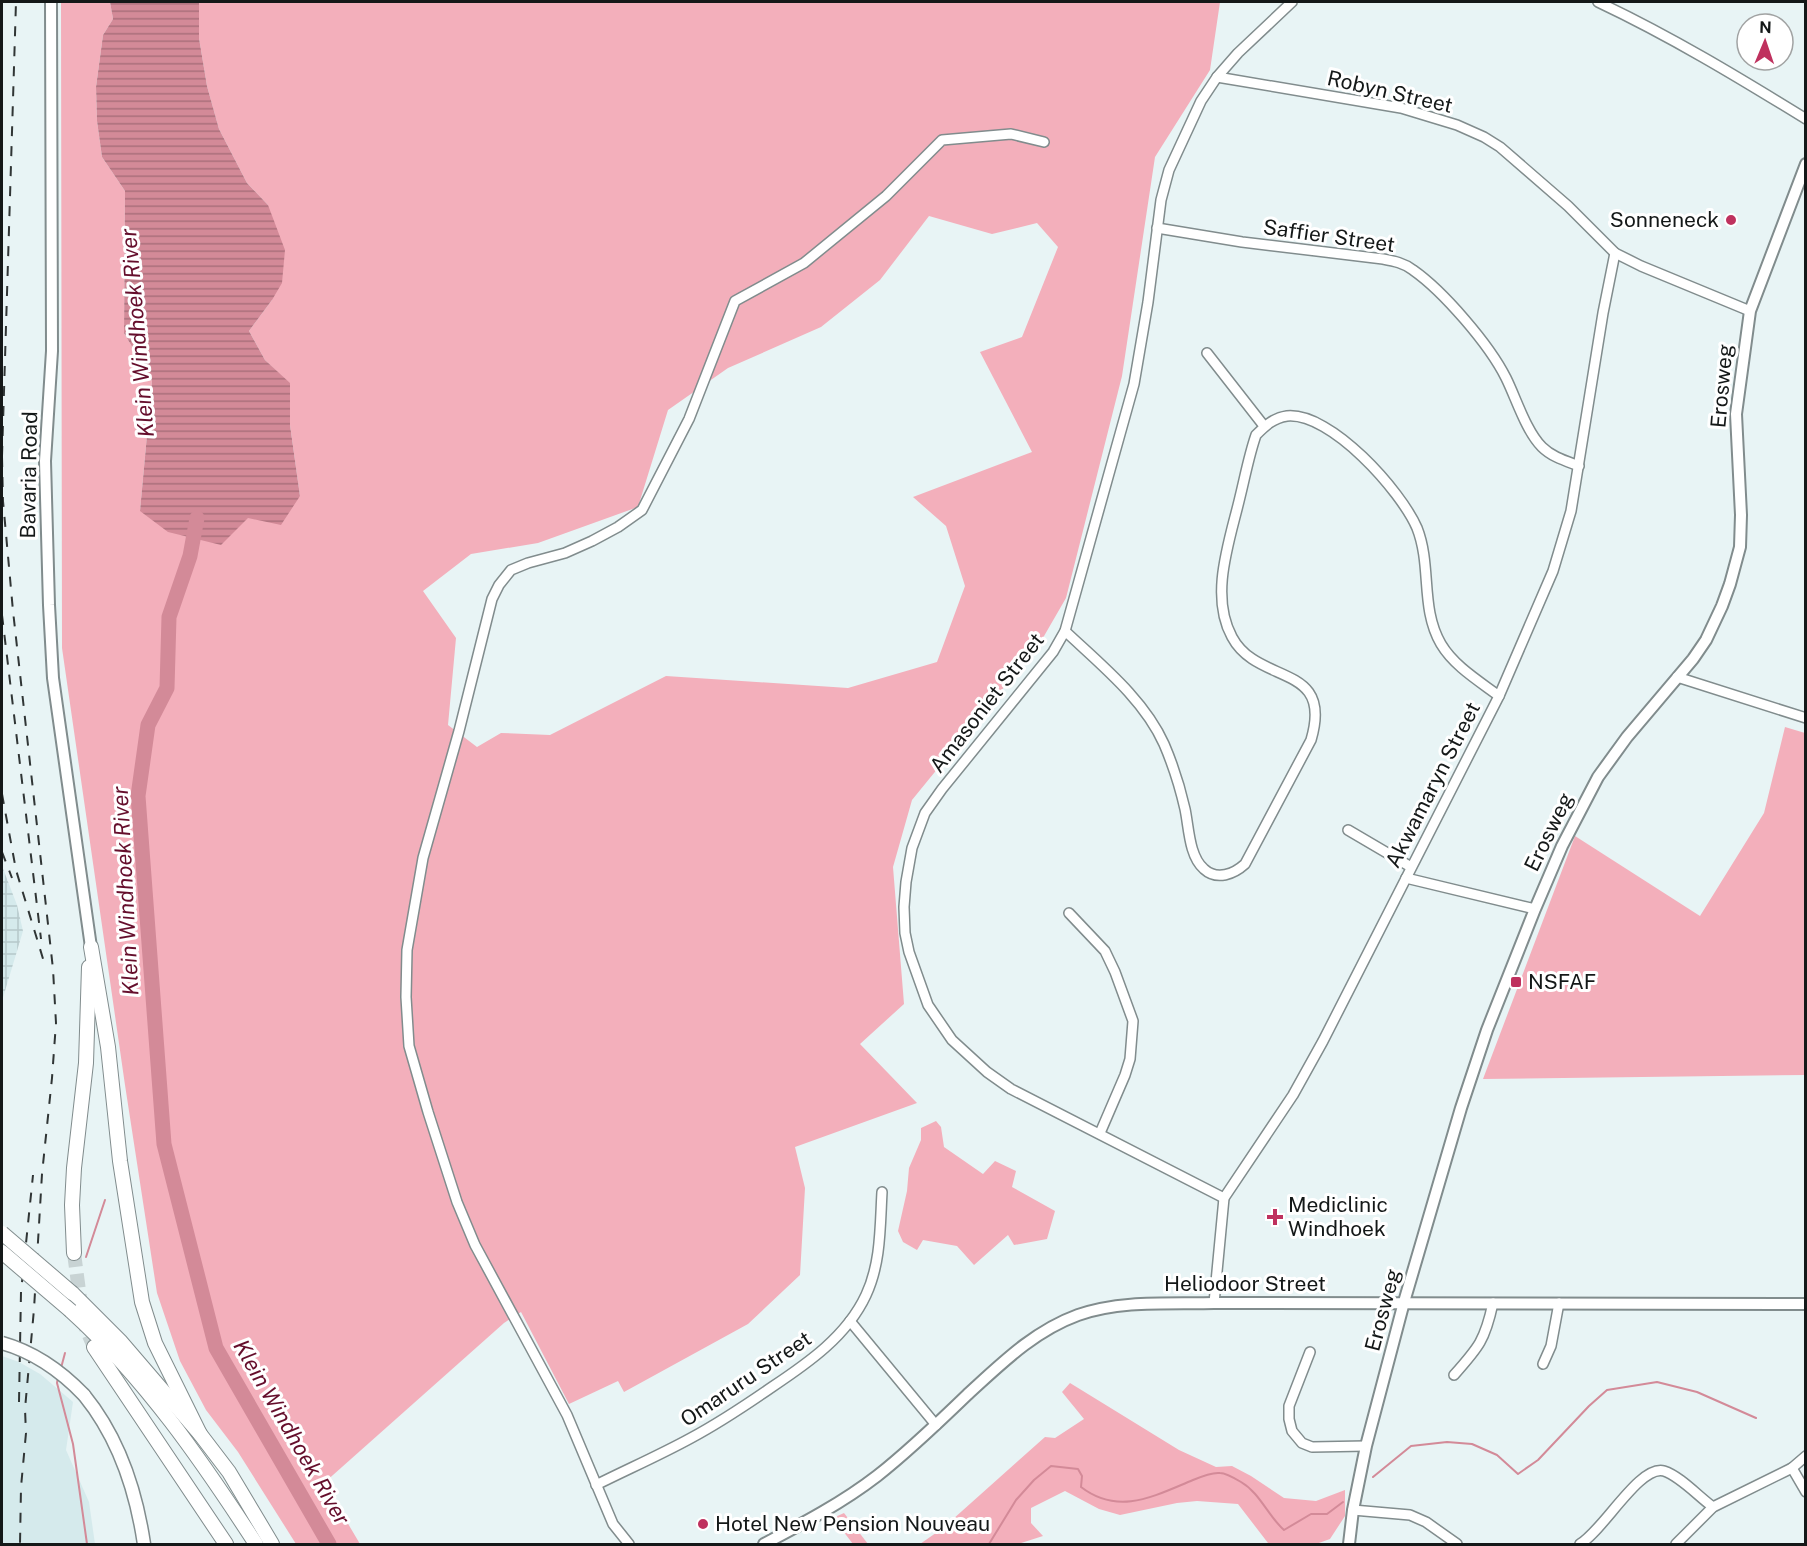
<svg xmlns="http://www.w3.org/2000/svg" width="1807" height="1546" font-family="'Public Sans',sans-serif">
<defs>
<pattern id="industrial-grid" width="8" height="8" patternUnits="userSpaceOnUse" patternTransform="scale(1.5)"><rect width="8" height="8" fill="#d5eaec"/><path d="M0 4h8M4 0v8" fill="none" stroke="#b6c8ca"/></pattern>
<pattern id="water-rules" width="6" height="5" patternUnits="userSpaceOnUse" patternTransform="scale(1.5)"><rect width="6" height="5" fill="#d38a98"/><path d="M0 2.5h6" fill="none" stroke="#aa707b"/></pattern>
</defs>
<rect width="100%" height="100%" fill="#e8f4f5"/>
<path fill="#d5eaec" d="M2,1356L19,1362L40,1374L73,1402L66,1450L89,1502L95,1544H2Z"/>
<path fill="url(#industrial-grid)" d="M2,866L17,905L23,931L2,1001Z"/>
<g fill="#f3afbb" fill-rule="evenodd">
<path d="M61,2H110L113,19L103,35L101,50L96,87L97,121L102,157L125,191L124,333L152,381L140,511L248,518L300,496L290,425V384L265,360L249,331L272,300L268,205L247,183L219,129L207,86L199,38V2H1220L1210,70L1155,157L1122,376L1066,598L1040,643L912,800L893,867L904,1004L860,1044L917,1103L795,1147L805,1188L800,1275L748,1324L624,1392L618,1381L569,1404L521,1312L504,1323L324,1483L360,1544H296L238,1452L206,1410L180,1361L157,1293L125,1085L62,648ZM929,216L992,234L1037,223L1058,247L1022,337L980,352L1032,452L913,497L946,526L965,586L937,662L848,688L666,676L550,735L501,733L477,747L448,725L456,638L423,591L471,554L538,543L638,507L668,410L728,368L821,327L880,280Z"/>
<path d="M1785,727L1805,733V1075L1483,1079L1575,836L1700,916L1764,813Z"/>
<path d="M936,1121L941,1127L944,1147L983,1174L995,1161L1016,1171L1012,1187L1055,1211L1047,1239L1014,1245L1008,1235L974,1265L957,1246L923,1240L917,1250L903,1242L898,1231L907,1191L909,1168L921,1140V1128Z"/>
<path d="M1070,1383L1179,1450L1216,1467L1232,1466L1251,1476L1284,1498L1316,1501L1345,1490V1516L1330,1539L1316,1544H1271L1268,1543L1238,1504L1197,1501L1177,1503L1120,1515L1099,1509L1065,1491L1031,1508V1523L1043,1536L1018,1544H920L943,1528L1045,1437L1055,1438L1084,1419L1062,1392Z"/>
<path d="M844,1513L868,1544H853L833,1518Z"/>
</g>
<path fill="url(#water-rules)" d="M110,2H199V38L207,86L219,129L247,183L268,205L285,250L282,283L272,300L249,331L265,360L290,383V425L300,496L281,525L248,518L221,545L168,532L140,511L152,381L124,333L125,191L102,157L97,121L96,87L101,50L103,35L113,19Z"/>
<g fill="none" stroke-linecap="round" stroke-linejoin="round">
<g stroke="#d38a98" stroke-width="2">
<path d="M86,1257L105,1200"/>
<path d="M61,1368L65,1353"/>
<path d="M58,1377L57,1383L73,1444L87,1544"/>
<path d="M1373,1477L1411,1446L1447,1442L1472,1444L1497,1455L1518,1474L1538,1460L1589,1406L1607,1390L1657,1382L1697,1392L1756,1418"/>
<path d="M989,1544L1016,1500L1034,1480L1051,1466L1078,1469L1082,1476L1081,1487C1119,1516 1154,1496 1193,1480C1200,1477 1212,1472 1220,1473C1226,1473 1236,1479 1241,1482C1260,1493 1268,1516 1284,1530L1311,1514H1327L1343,1502"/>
</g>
<path stroke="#d38a98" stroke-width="15" d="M197,518L190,556L169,617L167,688L148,725L138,796L164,1144L216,1348L329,1544"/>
<path stroke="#c8d3d4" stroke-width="14" stroke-dasharray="14 7" stroke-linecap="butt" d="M74,1253L83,1321L94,1347"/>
<defs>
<g id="minor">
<path d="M1598,2C1670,36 1738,77 1806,119"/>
<path d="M1217,77L1401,108L1457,125L1484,137L1500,147L1568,206L1615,253L1641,266L1750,311"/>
<path d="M1157,228L1242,242L1383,259C1394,261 1404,263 1413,270C1443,291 1489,344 1506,378C1516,398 1526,431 1542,447C1552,457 1566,461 1579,466"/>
<path d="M1207,353L1264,426"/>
<path d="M1065,631C1100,664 1144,699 1164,744C1173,765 1180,787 1185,809C1189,828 1189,856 1204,869C1217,881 1234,874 1245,864L1311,740C1334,662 1258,686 1232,637C1209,595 1230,540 1240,497C1245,477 1249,455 1256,435C1265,426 1273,418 1287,416C1331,412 1401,491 1417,528C1432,566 1420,608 1441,644C1454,666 1479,681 1499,696"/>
<path d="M1677,677L1806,718"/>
<path d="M1348,830L1411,867"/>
<path d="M1406,878L1535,909"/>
<path d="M1069,913L1105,951L1115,972L1133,1021L1130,1059L1125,1075L1100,1133"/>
<path d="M1224,1198L1011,1089L987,1072L952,1040L928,1005L909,952L905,933L904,907L906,882L912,848L925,813L942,789L1053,652L1065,631L1134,384L1148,302L1161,200L1169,170L1201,101L1217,77L1238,53L1292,2"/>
<path d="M1214,1303L1224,1198L1293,1095L1323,1041L1499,696L1553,571L1571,511L1603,313L1615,253"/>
<path d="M850,1321L936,1425"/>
<path d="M1310,1352L1289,1406V1419L1292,1431L1302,1443L1312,1447L1366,1446"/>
<path d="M1543,1364L1551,1346L1559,1303"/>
<path d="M1454,1375C1479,1347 1485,1340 1493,1303"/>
<path d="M1792,1468L1806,1492"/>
<path d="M596,1485C628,1469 660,1455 691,1438C719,1423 746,1405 772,1387C808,1363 847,1336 866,1295C881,1263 880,1227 882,1192"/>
<path d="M1353,1510L1410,1515L1426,1522L1457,1544"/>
<path d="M629,1544L613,1524L567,1415L475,1245L457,1202L428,1112L409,1046L406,997L407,950L423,858L459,731L492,599L499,585L511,570L528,563L565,553L592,541L618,527L642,510L689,419L735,301L804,263L886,196L942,140L1011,134L1044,142"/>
<path d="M1580,1544C1603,1531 1640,1464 1664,1471C1680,1476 1699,1497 1713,1507"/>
<path d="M1676,1544L1713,1507L1792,1468L1806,1456"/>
</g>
<g id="tertiary">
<path d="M51,2L52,351L45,461L49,605L53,678L91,947"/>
<path d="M764,1544C802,1524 842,1503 877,1476C909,1451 939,1422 968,1394C1002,1363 1034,1331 1078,1315C1121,1300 1169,1304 1214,1303L1806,1304"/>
<path d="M1349,1544L1353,1510L1366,1446L1404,1302L1461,1108L1487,1030L1535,909L1562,846L1598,777L1627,737L1693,659L1706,640L1722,606L1730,584L1740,547L1741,515L1736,414L1750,311L1806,164"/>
</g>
<path id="secondary" d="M84,1395C119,1438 136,1490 144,1544"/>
<g id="primary">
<path d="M91,947L108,1047L120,1161L142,1302L155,1343L200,1434"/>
<path d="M74,1253L72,1205L74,1168L86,1063L89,967"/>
<path d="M72,1293L121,1342L200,1434L229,1472L272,1544"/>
<path d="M71,1311C145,1378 202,1461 256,1544"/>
<path d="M94,1347L226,1544"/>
</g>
</defs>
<use href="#minor" stroke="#818c8d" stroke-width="12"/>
<use href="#tertiary" stroke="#818c8d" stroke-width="14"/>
<use href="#secondary" stroke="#818c8d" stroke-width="15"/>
<use href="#primary" stroke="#818c8d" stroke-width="16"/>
<use href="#minor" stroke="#fff" stroke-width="9"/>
<use href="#tertiary" stroke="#fff" stroke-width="10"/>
<use href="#secondary" stroke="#fff" stroke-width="12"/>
<use href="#primary" stroke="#fff" stroke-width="14"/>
<g stroke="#303535" stroke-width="2" stroke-dasharray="10 10" stroke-linecap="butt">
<path d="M2,456L16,2"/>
<path d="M2,457L3,501L13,611L53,969L56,1023L52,1078L42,1174L34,1309L25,1409L26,1433L21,1487L20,1544"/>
<path d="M2,615L41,939"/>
<path d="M2,794L16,870L44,962"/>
<path d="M2,852L12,878"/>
<path d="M19,1402L21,1292L33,1175"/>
</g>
<defs>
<path id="secondary-bridge" d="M2,1343C34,1352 61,1371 84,1395"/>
<g id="primary-bridge">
<path d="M2,1233L72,1293"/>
<path d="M2,1252L71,1311"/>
</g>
</defs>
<use href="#secondary-bridge" stroke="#818c8d" stroke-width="15" stroke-linecap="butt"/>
<use href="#primary-bridge" stroke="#818c8d" stroke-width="16" stroke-linecap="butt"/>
<use href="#secondary-bridge" stroke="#fff" stroke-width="12"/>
<use href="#primary-bridge" stroke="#fff" stroke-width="14"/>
</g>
<g fill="#bf315e" stroke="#fff" stroke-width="2">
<circle cx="1731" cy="220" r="6"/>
<rect x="1510" y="976" width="12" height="12" rx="3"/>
<path d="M1272 1208h6v6h6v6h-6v6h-6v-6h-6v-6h6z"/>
<circle cx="703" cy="1524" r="6"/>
</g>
<g text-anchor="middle" stroke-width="6" stroke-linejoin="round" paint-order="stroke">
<g font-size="21" fill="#141818" stroke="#fff">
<text transform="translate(1390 92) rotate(13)" y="7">Robyn Street</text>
<text transform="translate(1329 236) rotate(8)" y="7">Saffier Street</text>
<text transform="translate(1722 386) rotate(-85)" y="7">Erosweg</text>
<text transform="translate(29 475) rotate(-89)" y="7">Bavaria Road</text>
<text transform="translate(987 703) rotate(-52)" y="7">Amasoniet Street</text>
<text transform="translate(1433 785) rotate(-63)" y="7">Akwamaryn Street</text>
<text transform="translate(1549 832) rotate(-64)" y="7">Erosweg</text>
<text x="1245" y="1291">Heliodoor Street</text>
<text transform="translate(1383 1310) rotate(-75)" y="7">Erosweg</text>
<text transform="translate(746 1379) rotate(-34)" y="7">Omaruru Street</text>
</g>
<g font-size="21" fill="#141818" stroke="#fff" text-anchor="start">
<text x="1719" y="227" text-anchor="end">Sonneneck</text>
<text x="1528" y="989">NSFAF</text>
<text x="1288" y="1212">Mediclinic<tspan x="1288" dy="24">Windhoek</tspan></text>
<text x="715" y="1531">Hotel New Pension Nouveau</text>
</g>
<g font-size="22" font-style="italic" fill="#650e2c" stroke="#fff">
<text transform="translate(137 333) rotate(-95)" y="8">Klein Windhoek River</text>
<text transform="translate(125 891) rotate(-93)" y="8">Klein Windhoek River</text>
<text transform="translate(292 1432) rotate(60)" y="8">Klein Windhoek River</text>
</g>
</g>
<rect width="1807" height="1546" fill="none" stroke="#141818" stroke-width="6"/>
<g transform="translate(1765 42) rotate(2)"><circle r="28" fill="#ffffff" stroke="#a1a3a3" stroke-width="1.5"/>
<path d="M0-4.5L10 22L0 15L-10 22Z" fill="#bf315e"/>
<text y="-9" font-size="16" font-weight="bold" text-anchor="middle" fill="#141818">N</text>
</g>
</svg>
